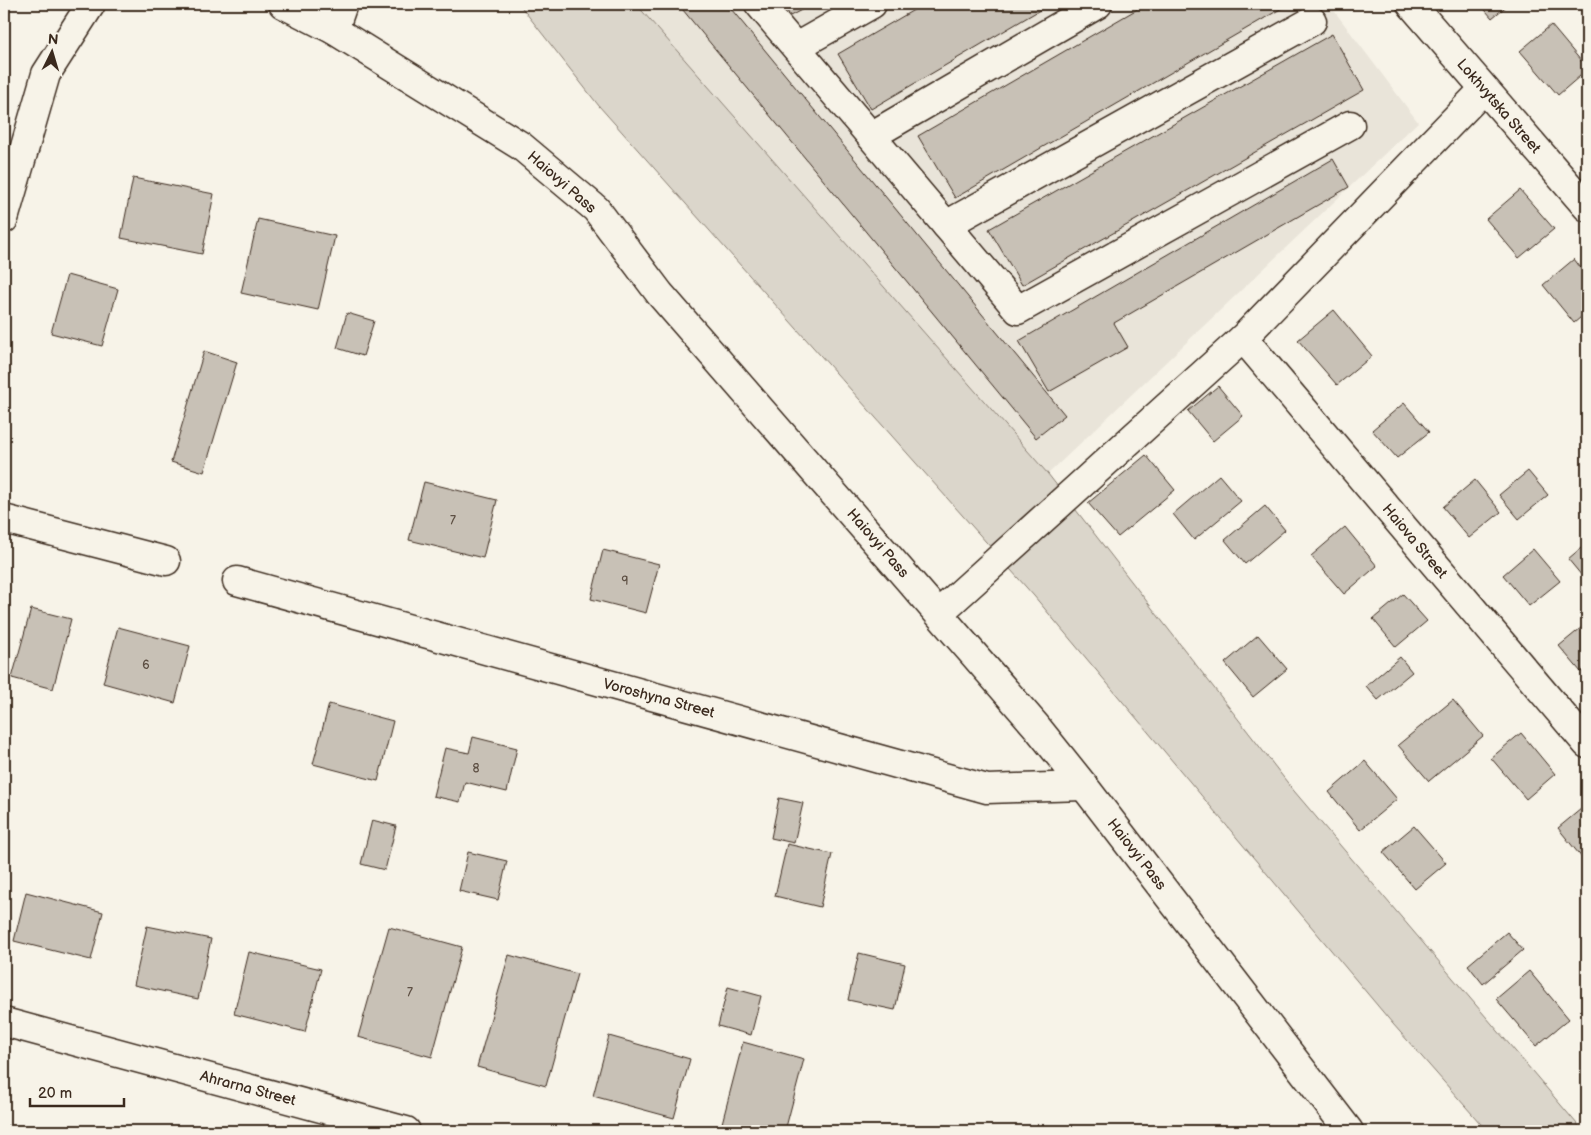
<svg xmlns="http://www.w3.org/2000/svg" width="1591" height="1135" font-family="'Balsamiq Sans',sans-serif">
<rect width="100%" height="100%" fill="#f7f3e8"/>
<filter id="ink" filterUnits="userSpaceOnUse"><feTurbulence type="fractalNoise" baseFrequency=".02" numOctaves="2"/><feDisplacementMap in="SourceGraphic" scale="10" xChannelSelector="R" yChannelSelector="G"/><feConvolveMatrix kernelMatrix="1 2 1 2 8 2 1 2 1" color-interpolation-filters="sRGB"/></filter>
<g filter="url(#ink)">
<path fill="#e9e4d9" d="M636,4H1329L1418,122L1048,474Z"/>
<path fill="#dbd6cb" stroke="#8b8074" d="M519,4H636L1048,474L1294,791L1583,1131H1487L1393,1024L1034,596L599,106Z"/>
<g fill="#c8c1b6" stroke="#3b2a1e">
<path d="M678,4H727L1065,415L1036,438Z"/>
<path d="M783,4H813L790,16Z"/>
<path d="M924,4H1050L871,109L838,54Z"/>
<path d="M1146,4H1289L955,198L918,136Z"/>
<path d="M1480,4H1509L1492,18Z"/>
<path d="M1551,25L1587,68V70L1558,95L1520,51Z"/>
<path d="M1332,34L1364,90L1022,285L989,229Z"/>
<path d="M1333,159L1349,187L1114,323L1128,347L1049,392L1019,341Z"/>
<path d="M133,178L214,194L202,254L121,238Z"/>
<path d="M1520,190L1554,229L1519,258L1486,219Z"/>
<path d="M258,219L335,236L318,310L241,293Z"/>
<path d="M1574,259L1587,276V312L1574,323L1543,285Z"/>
<path d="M67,275L118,289L102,346L51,333Z"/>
<path d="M1334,310L1372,356L1337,385L1298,340Z"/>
<path d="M347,313L374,321L363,356L337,348Z"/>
<path d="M204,351L237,362L204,472L171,462Z"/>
<path d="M1218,386L1243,416L1213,441L1188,411Z"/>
<path d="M1404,403L1429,432L1397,458L1372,430Z"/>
<path d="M1146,455L1175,490L1118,537L1088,503Z"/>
<path d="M1528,471L1548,495L1519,519L1499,495Z"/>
<path d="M1219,475L1241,501L1194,540L1173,514Z"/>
<path d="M1475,480L1501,512L1469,538L1443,507Z"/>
<path d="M424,482L497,500L483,558L409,540Z"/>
<path d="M1265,506L1285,530L1245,564L1225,540Z"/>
<path d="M1345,527L1377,566L1344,594L1311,556Z"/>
<path d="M1587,543V582L1568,559Z"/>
<path d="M1533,549L1560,581L1529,606L1503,575Z"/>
<path d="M603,550L659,564L646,613L591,599Z"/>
<path d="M1403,594L1427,621L1396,647L1373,619Z"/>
<path d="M31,609L71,619L53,689L12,678Z"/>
<path d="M1587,623V666L1581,672L1559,646Z"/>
<path d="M118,627L190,646L175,703L103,683Z"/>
<path d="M1258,635L1287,669L1253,697L1225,663Z"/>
<path d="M1400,657L1412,672L1378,700L1366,686Z"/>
<path d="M1453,700L1483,736L1429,781L1398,745Z"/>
<path d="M329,704L393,721L378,781L313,764Z"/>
<path d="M1521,733L1555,774L1526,799L1491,758Z"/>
<path d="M473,737L517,748L507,792L465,782L460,802L433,796L445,748L469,753Z"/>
<path d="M1365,761L1397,799L1360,830L1329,792Z"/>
<path d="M779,798L803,803L794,843L771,838Z"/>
<path d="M1587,804V864L1558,828Z"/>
<path d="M372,820L396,826L385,870L361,864Z"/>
<path d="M1414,826L1446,863L1415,889L1383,852Z"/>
<path d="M787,844L832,854L820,907L775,896Z"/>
<path d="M468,852L507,861L498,900L459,891Z"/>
<path d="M26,892L103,912L91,960L14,941Z"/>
<path d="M147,926L211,939L198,999L134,985Z"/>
<path d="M389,927L462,947L432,1057L358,1037Z"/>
<path d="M1507,932L1523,950L1483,984L1468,965Z"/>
<path d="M249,952L321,969L305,1032L234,1014Z"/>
<path d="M859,953L905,964L895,1010L848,1000Z"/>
<path d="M509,955L577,974L546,1086L477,1067Z"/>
<path d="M1529,971L1569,1019L1536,1046L1496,999Z"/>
<path d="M728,987L761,996L751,1035L718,1026Z"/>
<path d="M609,1036L690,1059L674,1118L593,1096Z"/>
<path d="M743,1042L804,1059L785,1131H720Z"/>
<path d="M4,1125L24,1130V1131H4Z"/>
</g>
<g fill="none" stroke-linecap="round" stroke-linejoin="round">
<defs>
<g id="minor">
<path d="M283,4L334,30L521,146L596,209L660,294L1036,726L1084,786L1349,1131"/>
<path d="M759,4L1018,310L1350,125"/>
<path d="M1411,4L1587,207"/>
<path d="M334,30L343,4"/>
<path d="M796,47L872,4"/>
<path d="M871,136L1098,4"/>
<path d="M4,219L46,74L91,4"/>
<path d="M946,225L1312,21"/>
<path d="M1243,338L1587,744"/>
<path d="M4,519L166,561"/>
<path d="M237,581L987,789L1084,786"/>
<path d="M939,613L1243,338L1484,89"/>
<path d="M4,1022L406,1131"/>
</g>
</defs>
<use href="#minor" stroke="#3b2a1e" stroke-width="31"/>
<use href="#minor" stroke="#f7f3e8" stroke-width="28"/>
</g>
</g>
<g text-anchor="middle" stroke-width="5" stroke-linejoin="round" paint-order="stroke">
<g font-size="12" fill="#5e5044">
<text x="453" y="524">7</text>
<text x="625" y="585">9</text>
<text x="146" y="669">6</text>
<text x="476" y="772">8</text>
<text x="410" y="996">7</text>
</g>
<g font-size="15" fill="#3b2a1e" stroke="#f7f3e8">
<text transform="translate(1499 106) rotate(49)" y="5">Lokhvytska Street</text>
<text transform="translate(562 182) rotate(41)" y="5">Haiovyi Pass</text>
<text transform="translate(1415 541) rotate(50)" y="5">Haiova Street</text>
<text transform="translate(878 543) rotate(49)" y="5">Haiovyi Pass</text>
<text transform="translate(659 698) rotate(15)" y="5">Voroshyna Street</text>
<text transform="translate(1137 854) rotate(52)" y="5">Haiovyi Pass</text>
<text transform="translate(248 1088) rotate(15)" y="5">Ahrarna Street</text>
</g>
</g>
<rect width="1591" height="1135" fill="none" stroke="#f7f3e8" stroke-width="20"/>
<rect x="10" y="10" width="1571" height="1115" fill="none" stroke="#3b2a1e" stroke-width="2" filter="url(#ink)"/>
<g transform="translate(52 52) rotate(5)" stroke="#f7f3e8" stroke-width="4" paint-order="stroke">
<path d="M0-4L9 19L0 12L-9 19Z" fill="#3b2a1e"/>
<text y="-8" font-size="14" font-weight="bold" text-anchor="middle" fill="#3b2a1e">N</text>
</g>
<path d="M30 1098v8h94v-8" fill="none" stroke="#3b2a1e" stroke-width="2.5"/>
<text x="38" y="1098" font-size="15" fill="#3b2a1e" stroke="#f7f3e8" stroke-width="4" paint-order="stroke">20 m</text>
</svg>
